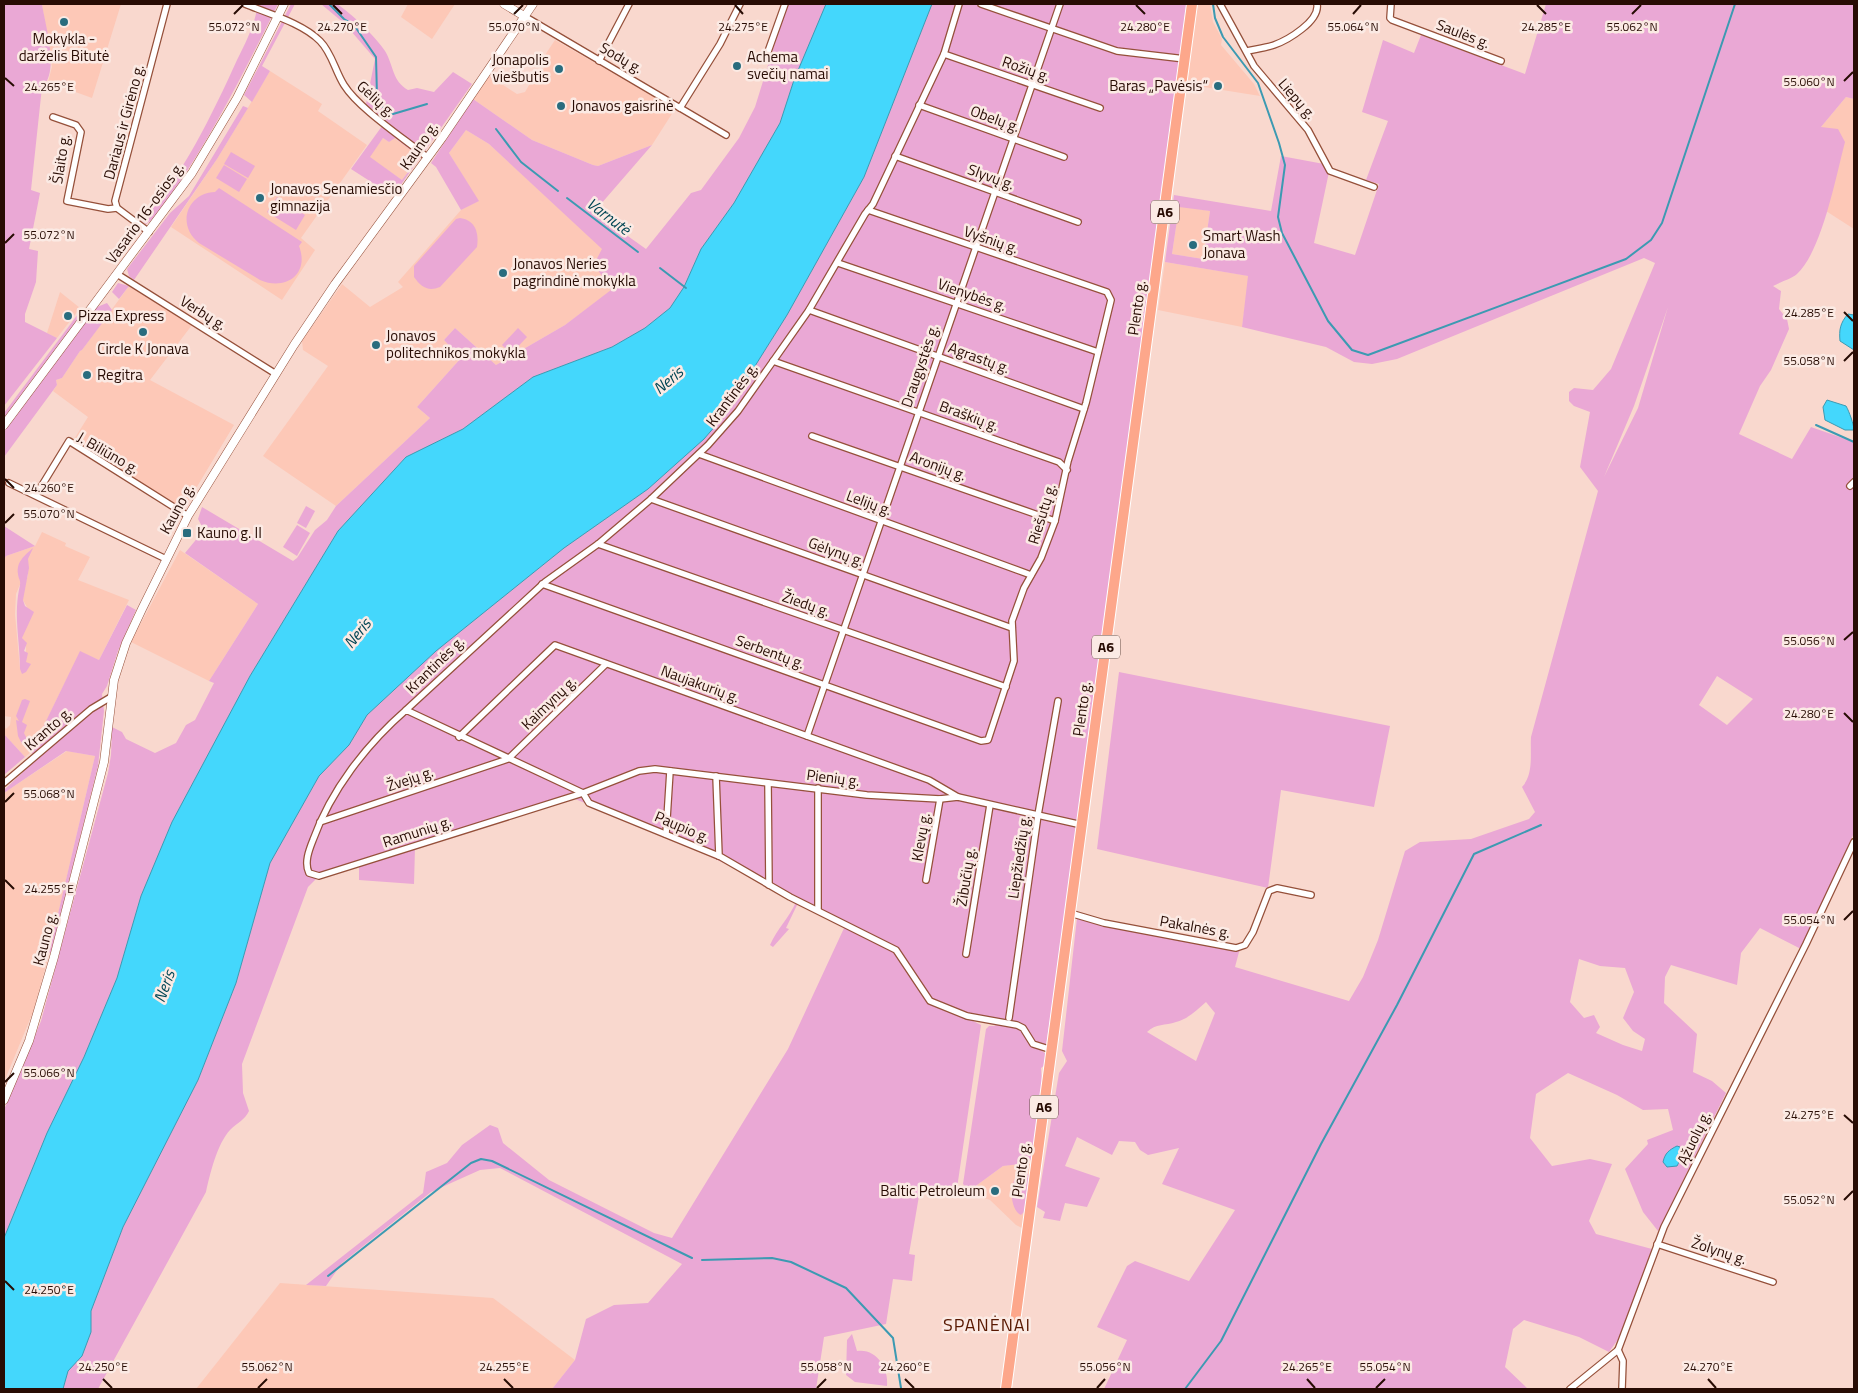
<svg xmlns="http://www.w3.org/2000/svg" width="1858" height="1393" font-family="'Titillium Web',sans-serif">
<rect width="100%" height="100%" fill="#f9d8ce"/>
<g fill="#fdc8b7" fill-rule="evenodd">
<path d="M42,4H121L92,98L48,82L52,67Z"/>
<path d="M408,4H455L432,39L401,17Z"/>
<path d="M1197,4H1210L1213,22L1222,39L1221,45L1254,84L1260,96L1185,84Z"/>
<path d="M555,40L675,109L652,145L598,166L593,165L532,140L473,99L489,76L517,94L525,92L532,80L537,81L544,68L543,58Z"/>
<path d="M270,71L322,104L318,111L367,145L301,238L315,250L282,300L171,227L217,159Z"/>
<path d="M1846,97L1854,99V229L1826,211L1836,175L1821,127Z"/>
<path d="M466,130L489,144L603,249L594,264L612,290L565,325L496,365L455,328L444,340L461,358L417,407L430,418L336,506L263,456L328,366L303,350L302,341L342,284L370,307L403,287L398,282L461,210L478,201L449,153Z"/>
<path d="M383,138L389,142L394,138L417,154L418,158L402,180L369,157Z"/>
<path d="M1179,206L1210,211L1203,259L1172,254Z"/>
<path d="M1165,262L1249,276L1242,327L1158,310Z"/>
<path d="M129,286L192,325L150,380L234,425L183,510L73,441L88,417L53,391L57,385L56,380L62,378L80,351L82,350Z"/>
<path d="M60,292L80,308L57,338L47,333Z"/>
<path d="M42,532L66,543L65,546L90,557L78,580L129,600L99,660L80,652L31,752L25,757L4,734V726L6,729L10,725L11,717L4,716V560L6,556L35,546ZM34,549L28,559V575L23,591V600L28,609L22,638L26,646V662L20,669L15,614L16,594L21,582L18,575Z"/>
<path d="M180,550L258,604L209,681L131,642Z"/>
<path d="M67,751L95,756L50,948L46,952L44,958L47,962L33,1012L4,1082V793Z"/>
<path d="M1022,1163L1033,1164L1022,1228L1016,1225L990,1200L975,1195L973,1188L1003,1166Z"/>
<path d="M280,1283L493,1298L575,1360L552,1389H196Z"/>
</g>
<g fill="#eaa8d5" fill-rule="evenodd">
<path d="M4,4H42C45,25 60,72 42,87L31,190L40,193L29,249L38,251L36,282L25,314V322L57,338L4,406Z"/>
<path d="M258,4H278C246,68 214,133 173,192C166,202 157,218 146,224L142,221C181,179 213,113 237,60C246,42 255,24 258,4Z"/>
<path d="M291,4H295L262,66L270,71L252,102L244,95Z"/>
<path d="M321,4H337C352,14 375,36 385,51C394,66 392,81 408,90L417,88L434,92L453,72L472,84L393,196L351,169L385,122L366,104L375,59L345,24ZM383,138L389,142L395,138L416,154L418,159L402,180L370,157Z"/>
<path d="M787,4H826L823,15L794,80L780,123L734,203L701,249L684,287L670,308L645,328L612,347L533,377L463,429L406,457L338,531L250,676L172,822L141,896L117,978L84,1057L47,1133L4,1238V1110L41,1021L108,773L111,755L112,727L122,732L126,739L155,753L176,743L186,725L195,720L214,683L209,681L258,604L185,553L204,530L198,519L202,507L293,561L297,558L315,530L327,520L336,506L430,418L417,407L461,358L444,340L455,328L496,365L565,325L611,290L594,264L602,249L489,144L466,130L449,153L479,201L461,210L436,167L431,163L473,99L532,140L593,165L598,166L652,145L594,212L646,249L691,193L701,190L739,138L755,107Z"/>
<path d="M932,4H1187L1184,20L1185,37L1064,927L1046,1046L1041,1050L1047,1055L1045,1065L1041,1068L1042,1084L1032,1158L1028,1163L1003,1166L973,1188H967L963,1184L986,1029L989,1026H997L965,1017L981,1025L957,1188C946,1195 929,1188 919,1196L909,1254L915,1255L912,1281L893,1279L886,1324L824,1337L816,1389H552L575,1360L586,1319L614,1305L648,1303L682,1264L500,1168L480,1170L431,1192L342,1263L326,1286L306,1285L423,1193L426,1172L447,1163L462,1145L490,1125L498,1128L503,1143L549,1180L654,1233L672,1238L788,1049L845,926L798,903L786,928L789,929L773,947L770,945C777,929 789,918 796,902L737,869L657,832L575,799L415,848L414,884L359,880V866L316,879L308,887L242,1064L243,1093L249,1111C245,1120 237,1123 230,1130C217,1144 210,1174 206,1192L98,1389H63L68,1371L82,1356L91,1332V1311L123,1227L198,1080L236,983L270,863L319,776L349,745L367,715L436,651L564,548L648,489L704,439L723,417L787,315L864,177Z"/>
<path d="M1546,4H1854V99L1846,97L1821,127L1838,129L1845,142C1836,176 1822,251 1797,274C1791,279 1780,282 1773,286L1781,291L1779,309L1787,319L1789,329L1771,370L1760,386L1739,434L1792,459L1811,427L1854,442V833L1801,949L1760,928L1741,953L1737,985L1671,965L1665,977L1664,1003L1697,1034L1693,1072L1712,1081L1726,1093L1658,1231L1643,1212L1625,1169L1648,1144L1647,1140L1673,1130L1668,1109L1643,1110L1617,1095L1568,1073L1536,1094L1530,1138L1552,1166L1590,1159L1612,1164L1589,1221L1596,1234L1652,1249L1619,1338L1609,1352L1579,1337L1524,1320L1513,1329L1505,1367L1528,1389H1104L1127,1340L1097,1327L1127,1266L1135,1261L1189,1281L1235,1210L1162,1184L1179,1148L1148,1155L1140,1150L1135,1142L1119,1141L1112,1155L1077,1137L1065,1166L1100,1178L1087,1207L1065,1203L1060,1221L1043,1218L1045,1212L1037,1207L1059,1073L1067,1061L1062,1051L1077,918L1079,915L1236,948L1245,945L1239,952L1235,967L1349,1001L1363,977L1378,940L1405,851L1420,842L1471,839L1529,819L1535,812L1522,787C1534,774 1530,753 1531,737L1598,491L1580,467L1590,412L1574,406L1569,401V392L1574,388L1593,390L1611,369L1655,263L1644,258L1397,359L1372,364L1354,362L1326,347L1242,327L1248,276L1165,262L1174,195L1271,211L1281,156L1324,164L1329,172L1314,243L1355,255L1379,184L1366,180L1388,121L1362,112L1383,40L1414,53L1421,35L1525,74ZM1179,207L1210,211L1203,259L1172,254ZM1668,307L1638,408L1604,477L1634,406ZM1717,676L1753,699L1727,725L1699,705ZM1579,959L1600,966L1625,968L1634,992L1623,1018L1633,1031L1645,1039L1642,1051L1623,1045L1596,1033L1600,1027L1594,1015L1584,1018L1570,1002ZM1206,1002L1215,1013L1196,1061L1147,1032C1156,1023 1165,1026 1176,1022C1188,1019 1197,1010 1206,1002Z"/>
<path d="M243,106L248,108L217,159L134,280L129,276L127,269L170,213L189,196Z"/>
<path d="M231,152L255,166L248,178L224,164Z"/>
<path d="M224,165L247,179L239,192L216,178Z"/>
<path d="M219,188L302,242L299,246C310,275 285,291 260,280L199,243C176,225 187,193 215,192Z"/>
<path d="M277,197L305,215L296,230L267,212Z"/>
<path d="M460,218C476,220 479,234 477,247L440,287C428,292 421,287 414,277V266L456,219Z"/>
<path d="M118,283L129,286L119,299L112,292Z"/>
<path d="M107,303L112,310L82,350L80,351L62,378L56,380L57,385L4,457V432L97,307Z"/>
<path d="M81,310L83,313L4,418V413Z"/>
<path d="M518,328L527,337L511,354L502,345Z"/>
<path d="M306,506L315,511L306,528L297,523Z"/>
<path d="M297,525L310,533L297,556L283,547Z"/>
<path d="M4,526L35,546L6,556L4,560Z"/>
<path d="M33,548L28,559L29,568L23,600L25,606L34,612L22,638L27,643L24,651L28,653L26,662L31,664L26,672L22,674L20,669C20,640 13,614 20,585C21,580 18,578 18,574C16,562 25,555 33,548Z"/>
<path d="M127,605L136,610L118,651L107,686L102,694L104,711L98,766L51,953L46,951L50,948L95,756L66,751L4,793V790L37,759L31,752L80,651L99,660Z"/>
<path d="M1119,672L1390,726L1374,807L1281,790L1268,888L1097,849Z"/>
<path d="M25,699L30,701L22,722L27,725L24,733L28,741L22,744L18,736L16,720L19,721L16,716L22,700Z"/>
<path d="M4,734L25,757L4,775Z"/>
<path d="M1027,1173L1029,1176L1024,1212L1021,1215C1009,1209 1009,1181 1019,1174Z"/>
<path d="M852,1334L857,1351C876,1348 889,1368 887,1386L855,1382L846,1375L847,1340Z"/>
</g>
<g fill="#44d7fc" stroke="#3c9ab2">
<path d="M826,4H932L864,177L787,315L723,417L704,439L648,489L564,548L436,651L367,715L349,745L319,776L270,863L236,983L198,1080L123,1227L91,1311V1332L82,1356L68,1371L63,1389H4V1238L47,1133L84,1057L117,978L141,896L172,822L250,676L338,531L406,457L463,429L533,377L612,347L645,328L670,308L684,287L701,249L734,203L780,123L794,80Z"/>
<path d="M1848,314L1854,315V350L1840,341C1839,330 1840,323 1848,314Z"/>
<path d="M1827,400L1846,406C1849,411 1854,425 1854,430H1845L1825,420L1823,407Z"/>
<path d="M1677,1146L1680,1147C1681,1155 1681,1159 1677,1166L1667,1167L1663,1162C1665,1153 1669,1150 1677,1146Z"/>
</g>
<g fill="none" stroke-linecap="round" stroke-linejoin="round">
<g stroke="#3c9ab2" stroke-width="2">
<path d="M329,4L344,19L354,25L376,57L377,96L383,107L393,114L427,104"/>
<path d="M1213,4L1215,18L1223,37L1258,83L1279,143L1285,165L1278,217L1282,233L1328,321L1352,350L1368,355L1626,259L1651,240L1662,223L1735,4"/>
<path d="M496,129L521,162L558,191"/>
<path d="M567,198L638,252"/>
<path d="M660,268L686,288"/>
<path d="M1816,425L1854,442"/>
<path d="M702,1260L772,1258L791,1262L846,1288L893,1338L901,1388"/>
<path d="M328,1276L471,1163L481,1159L492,1161L692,1258"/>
<path d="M1185,1389L1221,1341L1321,1144L1397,1005L1474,854L1541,825"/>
</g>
<defs>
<g id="street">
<path d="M245,4C269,14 302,23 320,41C332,53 335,71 344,85C359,109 405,139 428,158"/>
<path d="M981,4L1117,51L1185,59"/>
<path d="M1220,4L1254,66L1308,130L1330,171L1374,187"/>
<path d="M1391,4L1390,18L1392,20L1501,61"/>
<path d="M524,16L726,135"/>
<path d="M1247,51C1256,49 1265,48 1274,45C1288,40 1320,21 1317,4"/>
<path d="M944,54L1100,108"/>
<path d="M765,60L785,4"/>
<path d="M599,61L629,4"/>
<path d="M919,105L1064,157"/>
<path d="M680,108L720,44L740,4"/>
<path d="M53,117L76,125L81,132L67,201L108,209L117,208"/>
<path d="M895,156L1078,222"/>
<path d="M149,232L117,208L115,201L167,4"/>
<path d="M838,263L1098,352"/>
<path d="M117,274L276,374"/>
<path d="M809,310L1084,409"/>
<path d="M773,361L1059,462L1067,470"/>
<path d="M812,436L1055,521"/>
<path d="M699,454L1031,575"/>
<path d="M9,483L166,559"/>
<path d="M1850,486L1854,482"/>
<path d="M36,495L69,441L188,516"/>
<path d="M651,499L1012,628"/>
<path d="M598,544L1006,687"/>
<path d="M542,584L981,741L988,740L1014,661L1012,621L1024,588L1041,558L1055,521L1068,461L1086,403L1111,300L1107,292L868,210"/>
<path d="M406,710L545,582L598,544L651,499L708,445L738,411L809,310L865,214L873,204L944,54L959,4"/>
<path d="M807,736L1060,4"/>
<path d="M459,737L555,645L929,780L958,797"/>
<path d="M716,776L719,856"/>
<path d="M4,783L91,709L111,697"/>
<path d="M768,783L769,885"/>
<path d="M818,788V910"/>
<path d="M320,822L508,759L606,664"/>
<path d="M666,834L670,771"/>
<path d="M926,880L940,799"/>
<path d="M1070,913L1104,923L1236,948L1245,945L1253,932L1269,891L1277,888L1311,895"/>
<path d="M966,954L990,805"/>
<path d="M1009,1018L1038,815L1058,701"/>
<path d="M1052,1050L1033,1044L1023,1028L1017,1025L967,1016L930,1001L896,950L790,897L721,857L589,803L583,793L406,710C366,745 331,790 313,840C309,850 304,863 309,873L319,876L583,793L639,771L655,769L867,795L940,799L958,797L1082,825"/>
<path d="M1657,1244L1773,1282"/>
<path d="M1618,1350L1623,1361L1622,1389"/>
<path d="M1570,1389L1618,1350L1664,1227L1806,944L1854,842"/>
</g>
<g id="secondary">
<path d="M504,4L524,16"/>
<path d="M4,425L192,173L237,98L284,4"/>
<path d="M4,1100L29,1041L54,957L104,762L114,680L126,643L142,609L188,516L294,345L335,284L442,138L533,4"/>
</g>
<path id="highway" d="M1006,1389L1192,4"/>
</defs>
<use href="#street" stroke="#95503a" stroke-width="8"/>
<use href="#secondary" stroke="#95503a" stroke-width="9"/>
<use href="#highway" stroke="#fff" stroke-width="12"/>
<use href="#street" stroke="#fff" stroke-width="5.5"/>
<use href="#secondary" stroke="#fff" stroke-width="8"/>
<use href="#highway" stroke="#fda78b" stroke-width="10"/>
</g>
<path fill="none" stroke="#280c04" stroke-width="2" d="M333,5L342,14M735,5L743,14M1136,5L1145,14M1537,5L1546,14M234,14L243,5M514,14L523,5M1353,14L1361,5M1632,14L1641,5M5,78L14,86M1844,81L1853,72M5,243L14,234M1844,312L1853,321M1844,361L1853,352M5,479L14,488M5,523L14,514M1844,640L1853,632M1844,713L1853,722M5,802L14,793M5,880L14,889M1844,920L1853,911M5,1082L14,1073M1844,1115L1853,1123M1844,1200L1853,1191M5,1281L14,1290M103,1379L112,1388M504,1379L513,1388M905,1379L914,1388M1307,1379L1315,1388M1708,1379L1716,1388M258,1388L267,1379M817,1388L826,1379M1097,1388L1105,1379M1376,1388L1385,1379"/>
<g fill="#296c7e" stroke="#fbeae4" stroke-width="2">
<circle cx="64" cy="22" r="5"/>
<circle cx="737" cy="66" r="5"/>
<circle cx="559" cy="69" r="5"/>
<circle cx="1218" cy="86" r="5"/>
<circle cx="561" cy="106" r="5"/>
<circle cx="260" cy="198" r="5"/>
<circle cx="1193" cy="245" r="5"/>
<circle cx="503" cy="273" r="5"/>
<circle cx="68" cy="316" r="5"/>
<circle cx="143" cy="332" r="5"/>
<circle cx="376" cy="345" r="5"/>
<circle cx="87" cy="375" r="5"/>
<rect x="182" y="528" width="10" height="10" rx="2.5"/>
<circle cx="995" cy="1191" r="5"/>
</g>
<g text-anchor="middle" stroke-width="5" stroke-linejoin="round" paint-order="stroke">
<g fill="#fbeae4" stroke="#674f47" stroke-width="1">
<rect x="1151" y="200.5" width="28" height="23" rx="4"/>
<rect x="1092" y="635.5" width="28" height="23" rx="4"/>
<rect x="1030" y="1095.5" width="28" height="23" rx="4"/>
</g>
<g font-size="14" font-weight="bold" fill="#280c04">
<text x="1165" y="217">A6</text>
<text x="1106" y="652">A6</text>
<text x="1044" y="1112">A6</text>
</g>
<g font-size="15" fill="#280c04" stroke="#fbeae4">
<text transform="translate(1463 34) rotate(21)" y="5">Saulės g.</text>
<text transform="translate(621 58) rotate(30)" y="5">Sodų g.</text>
<text transform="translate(1026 69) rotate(19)" y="5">Rožių g.</text>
<text transform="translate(376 99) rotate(42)" y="5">Gėlių g.</text>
<text transform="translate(1297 99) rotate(49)" y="5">Liepų g.</text>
<text transform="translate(995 119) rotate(20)" y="5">Obelų g.</text>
<text transform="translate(124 122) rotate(-75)" y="5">Dariaus ir Girėno g.</text>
<text transform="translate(419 146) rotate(-55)" y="5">Kauno g.</text>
<text transform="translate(61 159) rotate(-81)" y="5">Šlaito g.</text>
<text transform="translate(991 177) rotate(20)" y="5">Slyvų g.</text>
<text transform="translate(145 213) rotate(-54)" y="5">Vasario 16-osios g.</text>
<text transform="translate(991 240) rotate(19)" y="5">Vyšnių g.</text>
<text transform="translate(972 295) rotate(19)" y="5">Vienybės g.</text>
<text transform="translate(1137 308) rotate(-82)" y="5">Plento g.</text>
<text transform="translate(203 313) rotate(32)" y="5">Verbų g.</text>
<text transform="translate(979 358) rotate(20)" y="5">Agrastų g.</text>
<text transform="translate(920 366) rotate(-71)" y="5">Draugystės g.</text>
<text transform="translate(732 395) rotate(-53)" y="5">Krantinės g.</text>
<text transform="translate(969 416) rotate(20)" y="5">Braškių g.</text>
<text transform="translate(108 453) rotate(30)" y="5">J. Biliūno g.</text>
<text transform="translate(938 466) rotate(20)" y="5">Aronijų g.</text>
<text transform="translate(869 503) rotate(20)" y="5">Lelijų g.</text>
<text transform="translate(177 509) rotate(-61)" y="5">Kauno g.</text>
<text transform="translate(1042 514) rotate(-73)" y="5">Riešutų g.</text>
<text transform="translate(836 552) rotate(20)" y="5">Gėlynų g.</text>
<text transform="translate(806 604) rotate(19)" y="5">Žiedų g.</text>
<text transform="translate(770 652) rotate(20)" y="5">Serbentų g.</text>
<text transform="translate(435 665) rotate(-44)" y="5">Krantinės g.</text>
<text transform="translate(700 684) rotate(20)" y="5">Naujakurių g.</text>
<text transform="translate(549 703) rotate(-44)" y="5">Kaimynų g.</text>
<text transform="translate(1082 709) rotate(-82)" y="5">Plento g.</text>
<text transform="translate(48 729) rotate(-41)" y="5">Kranto g.</text>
<text transform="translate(833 778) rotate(7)" y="5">Pienių g.</text>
<text transform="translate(410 779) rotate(-19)" y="5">Žvejų g.</text>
<text transform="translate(682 827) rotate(23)" y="5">Paupio g.</text>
<text transform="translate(417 832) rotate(-18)" y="5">Ramunių g.</text>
<text transform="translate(921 837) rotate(-80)" y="5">Klevų g.</text>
<text transform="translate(1019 857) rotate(-82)" y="5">Liepžiedžių g.</text>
<text transform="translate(966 877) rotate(-81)" y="5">Žibučių g.</text>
<text transform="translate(1195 927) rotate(10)" y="5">Pakalnės g.</text>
<text transform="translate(45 939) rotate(-75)" y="5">Kauno g.</text>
<text transform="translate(1694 1138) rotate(-64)" y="5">Ąžuolų g.</text>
<text transform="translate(1021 1170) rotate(-82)" y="5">Plento g.</text>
<text transform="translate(1719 1251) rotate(18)" y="5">Žolynų g.</text>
</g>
<g font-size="15" fill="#280c04" stroke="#fbeae4" text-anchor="start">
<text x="64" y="44" text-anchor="middle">Mokykla -<tspan x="64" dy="17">darželis Bitutė</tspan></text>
<text x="747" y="62">Achema<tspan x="747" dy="17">svečių namai</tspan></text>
<text x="549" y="65" text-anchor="end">Jonapolis<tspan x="549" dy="17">viešbutis</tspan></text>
<text x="1208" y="91" text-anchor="end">Baras „Pavėsis“</text>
<text x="571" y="111">Jonavos gaisrinė</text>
<text x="270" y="194">Jonavos Senamiesčio<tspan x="270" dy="17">gimnazija</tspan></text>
<text x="1203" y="241">Smart Wash<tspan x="1203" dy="17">Jonava</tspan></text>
<text x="513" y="269">Jonavos Neries<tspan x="513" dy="17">pagrindinė mokykla</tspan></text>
<text x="78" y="321">Pizza Express</text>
<text x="386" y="341">Jonavos<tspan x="386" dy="17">politechnikos mokykla</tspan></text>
<text x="143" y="354" text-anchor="middle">Circle K Jonava</text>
<text x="97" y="380">Regitra</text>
<text x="197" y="538">Kauno g. II</text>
<text x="985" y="1196" text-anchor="end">Baltic Petroleum</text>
</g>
<g font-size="16" font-style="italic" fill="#014554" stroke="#fbeae4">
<text transform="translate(609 216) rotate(37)" y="6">Varnutė</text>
<text transform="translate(668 380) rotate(-40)" y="6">Neris</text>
<text transform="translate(357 633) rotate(-51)" y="6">Neris</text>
<text transform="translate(164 986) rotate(-70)" y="6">Neris</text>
</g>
<g font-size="18" letter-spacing="1" fill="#591902" stroke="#fbeae4">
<text x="987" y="1331">SPANĖNAI</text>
</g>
</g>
<g font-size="12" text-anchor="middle" fill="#280c04" stroke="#fbeae4" stroke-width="5" stroke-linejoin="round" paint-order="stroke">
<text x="342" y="31">24.270°E</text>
<text x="514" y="31">55.070°N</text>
<text x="743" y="31">24.275°E</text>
<text x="1145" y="31">24.280°E</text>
<text x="1546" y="31">24.285°E</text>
<text x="234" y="31">55.072°N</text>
<text x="1353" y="31">55.064°N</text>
<text x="1632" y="31">55.062°N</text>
<text x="1809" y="86">55.060°N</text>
<text x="49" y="91">24.265°E</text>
<text x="49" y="239">55.072°N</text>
<text x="1809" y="317">24.285°E</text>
<text x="1809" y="365">55.058°N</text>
<text x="49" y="492">24.260°E</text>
<text x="49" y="518">55.070°N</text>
<text x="1809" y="645">55.056°N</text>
<text x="1809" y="718">24.280°E</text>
<text x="49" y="798">55.068°N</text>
<text x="49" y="893">24.255°E</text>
<text x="1809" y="924">55.054°N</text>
<text x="49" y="1077">55.066°N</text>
<text x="1809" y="1119">24.275°E</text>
<text x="1809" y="1204">55.052°N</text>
<text x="49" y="1294">24.250°E</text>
<text x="103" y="1371">24.250°E</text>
<text x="267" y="1371">55.062°N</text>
<text x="504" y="1371">24.255°E</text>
<text x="826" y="1371">55.058°N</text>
<text x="905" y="1371">24.260°E</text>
<text x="1105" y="1371">55.056°N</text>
<text x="1307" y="1371">24.265°E</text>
<text x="1385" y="1371">55.054°N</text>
<text x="1708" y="1371">24.270°E</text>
</g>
<rect width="1858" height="1393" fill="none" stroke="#280c04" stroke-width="10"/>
</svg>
